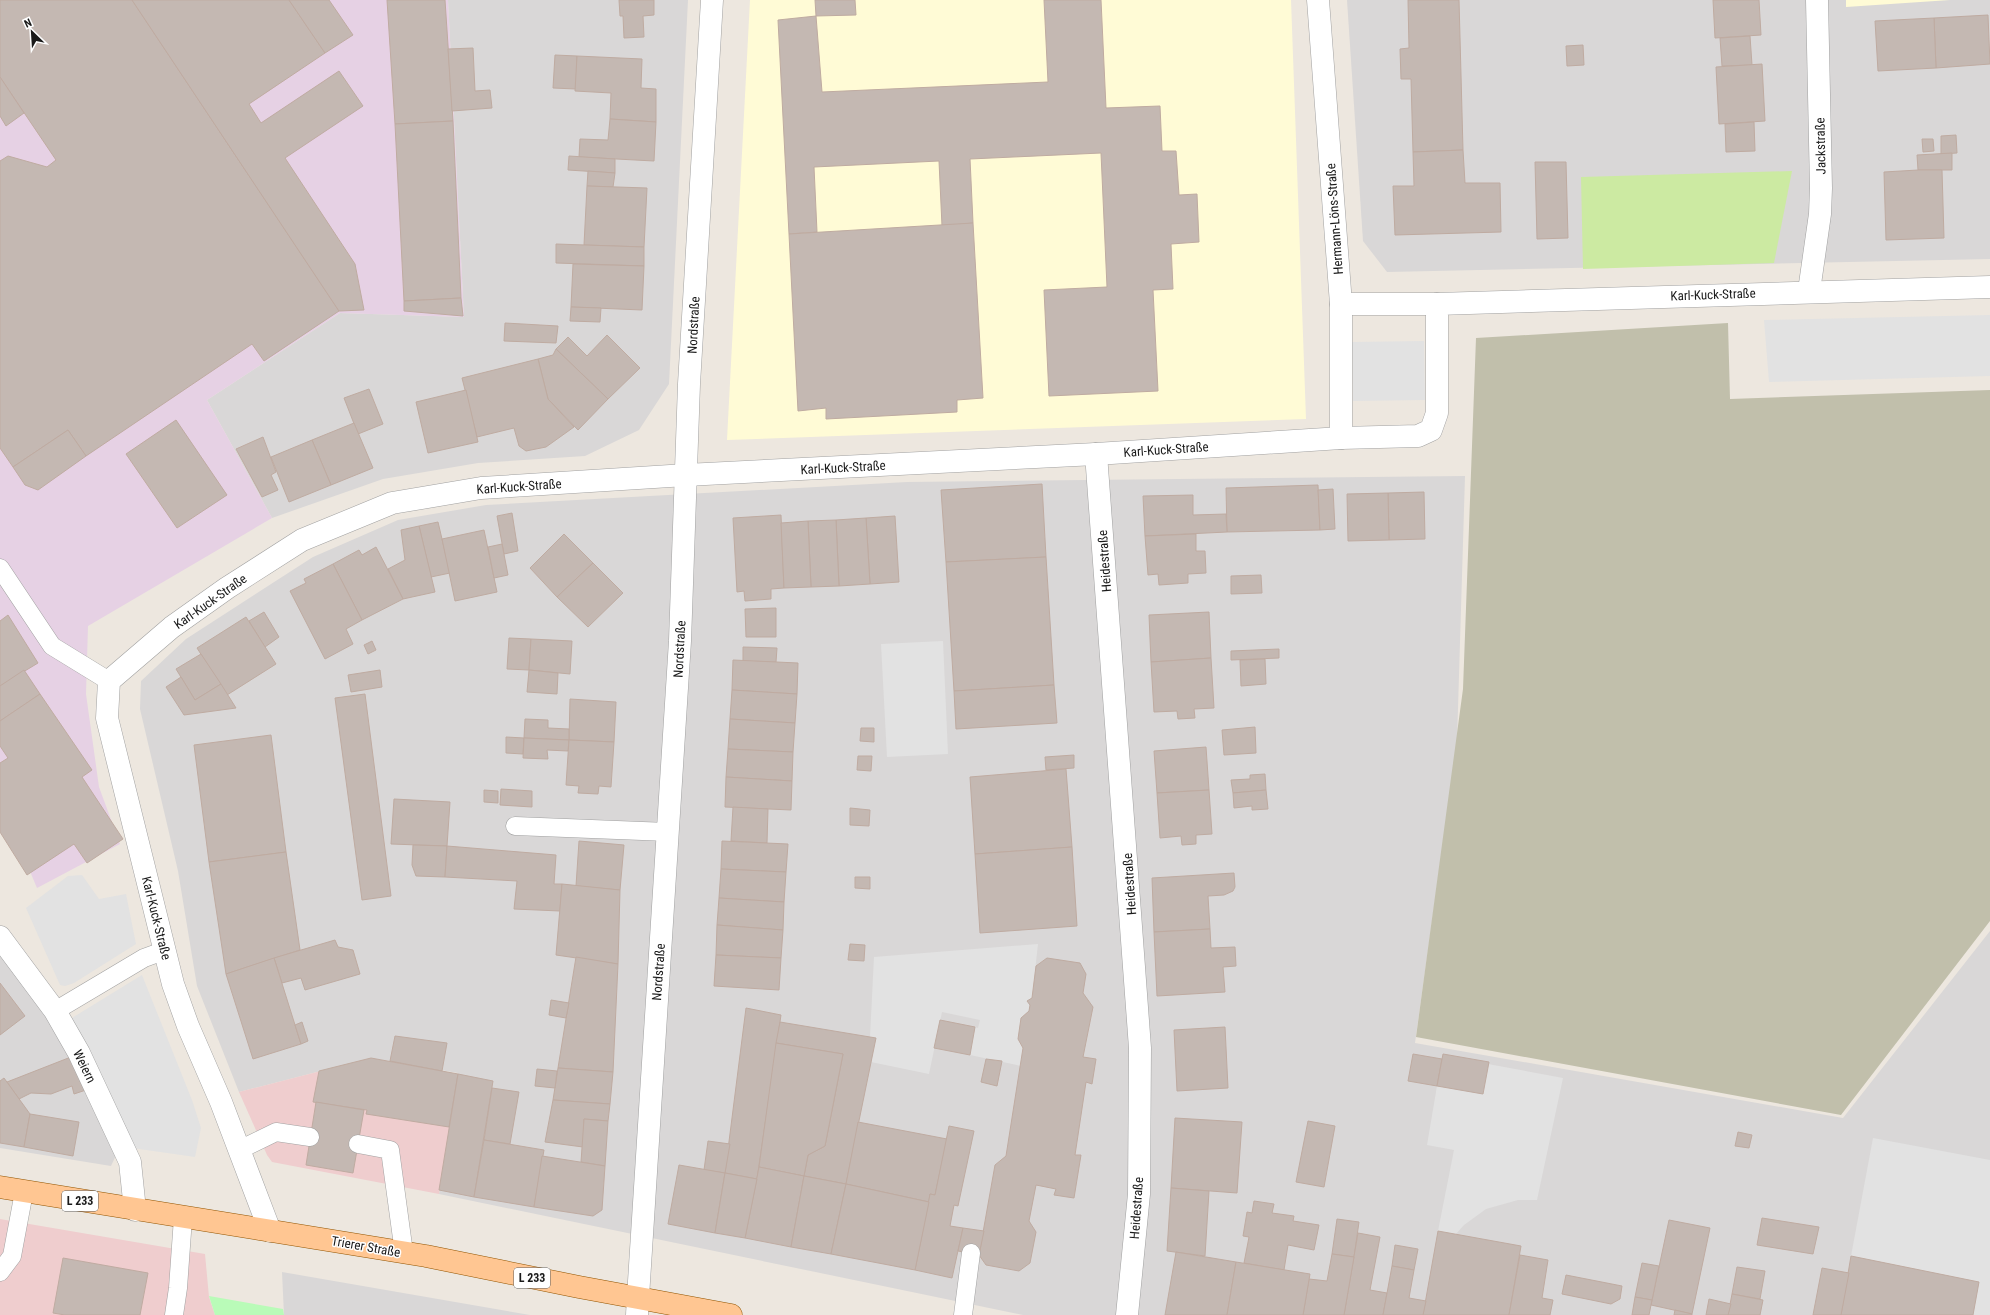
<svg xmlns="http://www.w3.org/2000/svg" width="1990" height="1315" font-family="'Roboto Condensed',sans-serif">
<rect width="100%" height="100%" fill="#ede7df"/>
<g fill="#d9d7d7">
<path d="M448,0H688L669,384L639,430L585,456L478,463L383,479L272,518L207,400L340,313L464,317Z"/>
<path d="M1347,0H1990V259L1387,272L1363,241Z"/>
<path d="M1465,476L1457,742L1415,1043L1843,1118L1990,931V1315H1023L439,1194L458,1073L371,1058L239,1092L197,986L178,871L140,709L141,681L186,639L313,557L398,520L486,505L907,482Z"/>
<path d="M0,952L67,1045L118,1151L111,1166L0,1148Z"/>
<path d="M282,1272L530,1315H284Z"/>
</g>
<g fill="#efcdce">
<path d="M371,1058L458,1074L439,1194L272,1162L267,1155L239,1092Z"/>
<path d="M0,1219L205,1254L209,1297L215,1315H0Z"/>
</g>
<path fill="#e6d1e4" d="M0,0H448L464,317L340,313L207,400L272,518L88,626L86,694L99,787L120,844L37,888L0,800Z"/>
<g fill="#fffbd6">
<path d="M750,0H1291L1306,419L727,440Z"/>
<path d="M1846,0H1950L1846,7Z"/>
</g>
<path fill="#c1bfab" d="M1728,323L1730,399L1990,390V921L1841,1115L1416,1037L1463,689L1476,338Z"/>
<path fill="#cceaa2" d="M1792,171L1774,263L1583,269L1581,177Z"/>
<path fill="#b9fbb8" d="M209,1296L283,1309L284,1315H215Z"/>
<g fill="#e2e2e2">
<path d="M1990,315V376L1769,382L1764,320Z"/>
<path d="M1424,341L1425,400L1353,401L1352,342Z"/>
<path d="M943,641L948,754L887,757L881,644Z"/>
<path d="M82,875L99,899L126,894L136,944L74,983L65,986L60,985L26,908L68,876Z"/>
<path d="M1038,944L1032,998L1027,1001L1030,1005L1029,1011L1021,1018L1018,1039L1023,1048L1021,1066L970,1055L975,1027L978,1028L980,1020L942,1012L929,1074L871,1062L876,1038L870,1037L874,957Z"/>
<path d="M142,975L192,1100L201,1128L195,1157L132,1148L67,1021Z"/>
<path d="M1488,1064L1563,1078L1537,1200H1518L1486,1209L1464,1225L1455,1235L1438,1231L1454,1150L1427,1145L1437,1086L1482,1094Z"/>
<path d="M1873,1138L1990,1160V1315H1973L1979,1282L1851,1256Z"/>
</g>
<g fill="#c4b8b2" stroke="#bfaba1">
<path d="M0,0H132L339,311L264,361L252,344L86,456L68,430L13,467L0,448V161L8,156L47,167L56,160L0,77Z"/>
<path d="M132,0H289L325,53L249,104L261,123L339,71L363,106L285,158L355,264L364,310L339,311Z"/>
<path d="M289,0H329L353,35L325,53Z"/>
<path d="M387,0H445L453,121L395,124Z"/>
<path d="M619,0H654V15L643,16L644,37L624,38L623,16H620Z"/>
<path d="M815,0H855L856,15L816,16Z"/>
<path d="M1044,0H1101L1106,108L1160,106L1162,151H1176L1179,195L1197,194L1199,242L1171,244L1173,289L1153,290L1158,391L1049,396L1044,290L1107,287L1101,153L970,159L973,223L942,226L939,161L814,167L817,232L789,234L778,20L816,16L822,92L1048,82Z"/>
<path d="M1408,0H1459L1463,150L1413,152L1411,79H1401L1400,49L1409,48Z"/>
<path d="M1713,0H1759L1761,35L1715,38Z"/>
<path d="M1988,15L1990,64L1936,68L1934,18Z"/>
<path d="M1934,18L1936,68L1878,71L1875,21Z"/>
<path d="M1750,36L1752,65L1722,66L1720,38Z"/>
<path d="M1583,45L1584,65L1567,66L1566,46Z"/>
<path d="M473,48L475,91L490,90L492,108L452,111L448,49Z"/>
<path d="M555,55L577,56L576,89L553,88Z"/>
<path d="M577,56L642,59L641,88L656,89V122L610,119L611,93L575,91Z"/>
<path d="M1762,64L1765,121L1719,124L1716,67Z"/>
<path d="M0,77L24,113L6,126L0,116Z"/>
<path d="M610,119L656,122L654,161L579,157L580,139L608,140Z"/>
<path d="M453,121L461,298L404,301L395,124Z"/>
<path d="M1754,122L1755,151L1726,152L1725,124Z"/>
<path d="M1956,135L1957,153L1941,154V136Z"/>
<path d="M1922,139H1933L1934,151L1923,152Z"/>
<path d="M1463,150L1465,183H1500L1501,232L1395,235L1393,186H1414L1413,152Z"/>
<path d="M1952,153V170H1918L1917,155Z"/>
<path d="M569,156L615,159V173L568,170Z"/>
<path d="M1535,162H1566L1568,238L1537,239Z"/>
<path d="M1918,170H1942L1944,238L1886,240L1884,172Z"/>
<path d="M588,171L615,173L613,187L587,186Z"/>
<path d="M587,186L647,188L644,247L584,245Z"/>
<path d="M973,223L983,398L957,400V412L826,419V408L798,411L789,234Z"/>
<path d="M556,244L644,247V266L556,263Z"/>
<path d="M573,264L644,266L642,310L571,307Z"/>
<path d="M461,298L463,316L404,311V301Z"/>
<path d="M571,307L601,308L600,322L570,321Z"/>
<path d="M505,323L558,326L556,343L504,341Z"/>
<path d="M607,335L640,368L608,399L556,349L568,337L587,356Z"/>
<path d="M556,349L608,399L578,430L548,399L538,359L553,355Z"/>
<path d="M538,359L548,399L574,427L546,447L526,451L519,446L514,428L477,437L462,378Z"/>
<path d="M369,389L383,424L358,434L344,398Z"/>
<path d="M466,390L478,442L428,453L416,402Z"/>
<path d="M176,420L227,495L177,528L126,454Z"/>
<path d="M354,423L373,468L331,485L312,440Z"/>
<path d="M68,430L86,456L38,490L25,485L13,467Z"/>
<path d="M263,437L276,472L271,475L278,490L262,497L236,449Z"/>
<path d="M312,440L331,485L289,502L271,457Z"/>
<path d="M1042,484L1046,557L946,562L941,490Z"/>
<path d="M1318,485L1320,530L1227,532L1226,488Z"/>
<path d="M1333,489L1335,529L1320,530L1318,490Z"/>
<path d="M1424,492L1425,539L1389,540L1388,493Z"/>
<path d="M1388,493L1389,540L1348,541L1347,494Z"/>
<path d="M1193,495V515L1226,514L1227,532L1145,536L1143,496Z"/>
<path d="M512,513L518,551L504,554L497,516Z"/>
<path d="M781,515L784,588L771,589V599L745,601L744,591L737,592L733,518Z"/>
<path d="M895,516L899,582L870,584L866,518Z"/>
<path d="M866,518L870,584L839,586L836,520Z"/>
<path d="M836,520L839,586L811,587L808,521Z"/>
<path d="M808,521L811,587L784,588L781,523Z"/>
<path d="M438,522L450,573L431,577L419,526Z"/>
<path d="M419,526L435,592L403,599L388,569L405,560L401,530Z"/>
<path d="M484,530L497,592L455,601L442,539Z"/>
<path d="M564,534L593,563L557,597L530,568Z"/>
<path d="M1196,534V551H1205L1206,573L1188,574V583L1159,585L1158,574L1148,575L1145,536Z"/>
<path d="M502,544L508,575L494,578L488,547Z"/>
<path d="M376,547L403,599L362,620L333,564L359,550L362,555Z"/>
<path d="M1046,557L1054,685L954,691L946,562Z"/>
<path d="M593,563L623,593L588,627L557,597Z"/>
<path d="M333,564L362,620L346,629L353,644L325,659L290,591L306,583L304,579Z"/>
<path d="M1261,575L1262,593L1231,594V576Z"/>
<path d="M776,608V637H746L745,609Z"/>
<path d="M264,612L279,637L265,647L249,621Z"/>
<path d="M1209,612L1211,658L1151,662L1149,615Z"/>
<path d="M8,615L38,663L0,686V621Z"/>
<path d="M246,617L276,664L227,695L197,648Z"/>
<path d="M509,638L531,639L529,670L507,669Z"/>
<path d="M531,639L572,641L570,674L529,670Z"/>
<path d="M372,641L376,650L368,654L364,645Z"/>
<path d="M743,647L777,648L776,662L743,661Z"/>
<path d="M1279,649V658L1231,660V651Z"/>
<path d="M201,654L221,684L195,700L176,669Z"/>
<path d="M1211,658L1214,708L1194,709L1195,718L1178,719L1177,711L1154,712L1151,662Z"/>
<path d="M1265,659L1266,684L1241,686L1240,660Z"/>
<path d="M733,660L798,663L797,694L732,690Z"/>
<path d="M24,670L40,694L0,721V686Z"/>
<path d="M380,670L382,687L351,692L348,675Z"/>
<path d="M529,670L558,673L557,694L527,692Z"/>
<path d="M181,677L195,700L221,684L236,708L184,715L166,687Z"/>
<path d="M1054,685L1057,723L956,729L954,691Z"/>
<path d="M732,690L797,694L795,723L730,719Z"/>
<path d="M40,694L92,770L82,777L123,839L87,863L74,844L27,875L0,832V763L8,758L0,746V721Z"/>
<path d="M365,694L391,896L362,900L335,698Z"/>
<path d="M570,699L616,702L614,742L569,740Z"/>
<path d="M525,719L548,720V728L569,729V740L524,738Z"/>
<path d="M730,719L795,723L793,752L728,749Z"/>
<path d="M1255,727L1256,753L1224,755L1222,730Z"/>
<path d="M861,728H874V742L860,741Z"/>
<path d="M271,735L286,852L209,862L194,745Z"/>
<path d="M506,737L524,738L523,754L506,753Z"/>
<path d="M524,738L569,740L568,751L547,750L548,759L523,758Z"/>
<path d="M569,740L614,742L611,787L599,786L598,794L578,793L579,786L566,785Z"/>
<path d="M1206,747L1209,790L1157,793L1154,751Z"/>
<path d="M728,749L793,752L792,781L726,777Z"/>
<path d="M1074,755V768L1046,770L1045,757Z"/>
<path d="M858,756H872L871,771L857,770Z"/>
<path d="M1066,769L1072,847L975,854L970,777Z"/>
<path d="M1265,774L1266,790L1233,793L1231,780L1250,779V775Z"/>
<path d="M726,777L792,781L791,810L725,807Z"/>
<path d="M501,789L532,791V807L500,805Z"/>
<path d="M484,790L498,791V803L484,802Z"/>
<path d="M1209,790L1212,834L1196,835V844L1182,845L1181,836L1160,838L1157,793Z"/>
<path d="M1266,790L1268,809L1252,810V806L1234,808L1233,793Z"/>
<path d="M394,799L450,802L447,846L391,844Z"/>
<path d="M733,807L768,809L767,843L731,841Z"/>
<path d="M850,808L870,810L869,826L850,825Z"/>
<path d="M579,841L624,845L620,890L576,886Z"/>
<path d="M722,841L788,844L786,872L721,869Z"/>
<path d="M413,845L447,846L445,877L416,876L412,865Z"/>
<path d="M447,846L556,855L554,884H562L560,911L514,909L517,881L445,877Z"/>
<path d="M1072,847L1077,926L980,933L975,854Z"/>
<path d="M286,852L300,950L226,974L209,862Z"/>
<path d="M721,869L786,872L784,902L719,898Z"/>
<path d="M1234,873L1235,887L1233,891L1224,895L1208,896L1210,929L1154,932L1152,878Z"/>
<path d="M855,877H870V889L855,888Z"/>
<path d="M562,884L620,890L618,964L556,955Z"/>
<path d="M719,898L784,902L783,930L717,925Z"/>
<path d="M717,925L783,930L781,958L716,955Z"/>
<path d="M1210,929L1211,948L1235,947L1236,966L1223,967L1225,992L1157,996L1154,932Z"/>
<path d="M335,940L338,947L353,950L360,974L305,990L301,978L282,983L274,958Z"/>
<path d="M850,944L865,945L864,961L848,960Z"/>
<path d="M716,955L781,958L779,990L714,986Z"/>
<path d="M576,957L618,964L613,1072L558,1068Z"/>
<path d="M274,958L301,1044L253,1059L226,974Z"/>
<path d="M1047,958L1080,963L1086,974L1083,993L1093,1007L1083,1057L1096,1059L1092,1084L1086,1082L1075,1155H1081L1074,1198L1054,1195L1056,1189L1036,1185L1029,1221L1036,1232L1030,1263L1019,1271L986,1265L979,1255L995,1165L1006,1156L1023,1048L1018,1039L1021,1018L1029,1011L1030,1005L1027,1001L1032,998L1036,966Z"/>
<path d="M0,983L25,1016L0,1035Z"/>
<path d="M551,1000L569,1003L566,1018L549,1015Z"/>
<path d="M746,1008L781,1015L757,1179L725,1173Z"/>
<path d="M940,1020L975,1027L970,1055L934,1048Z"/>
<path d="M302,1022L308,1041L301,1044L295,1025Z"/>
<path d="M780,1022L876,1038L846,1184L804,1176L808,1155L825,1146L843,1054L776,1043Z"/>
<path d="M1225,1027L1228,1088L1177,1091L1174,1030Z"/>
<path d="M395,1036L447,1043L442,1071L390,1061Z"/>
<path d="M776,1043L843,1054L825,1146L808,1155L804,1176L759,1167Z"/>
<path d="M1413,1054L1442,1059L1437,1086L1408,1081Z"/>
<path d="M1443,1054L1489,1062L1483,1094L1437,1086Z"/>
<path d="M76,1055L89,1089L74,1094L72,1086L51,1094L31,1093L19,1099L7,1082Z"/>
<path d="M371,1058L458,1074L449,1127L366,1114L367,1110L313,1102L319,1071Z"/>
<path d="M986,1059L1002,1061L997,1086L981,1082Z"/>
<path d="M558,1068L613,1072L610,1104L553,1100Z"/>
<path d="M537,1069L557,1071L555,1088L535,1086Z"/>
<path d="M458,1074L493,1081L474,1197L439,1190Z"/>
<path d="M4,1078L30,1114L24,1147L0,1143V1081Z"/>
<path d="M492,1088L519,1092L510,1144L484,1140Z"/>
<path d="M553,1100L610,1104L608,1121L584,1119L583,1147L545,1142Z"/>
<path d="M316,1102L364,1110L353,1173L306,1165Z"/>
<path d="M30,1114L79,1122L73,1156L24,1147Z"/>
<path d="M1175,1118L1242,1122L1237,1193L1171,1188Z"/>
<path d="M584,1119L608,1121L605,1166L581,1162Z"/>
<path d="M1308,1121L1335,1126L1324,1187L1296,1182Z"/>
<path d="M858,1122L947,1139L935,1195L930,1194L929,1202L846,1184Z"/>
<path d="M949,1126L974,1131L958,1206L954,1205L950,1226L963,1228L952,1278L915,1270L930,1194L935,1195Z"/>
<path d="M1738,1132L1752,1135L1749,1148L1735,1146Z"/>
<path d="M484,1140L544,1150L534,1207L474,1197Z"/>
<path d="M708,1141L730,1144L725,1173L704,1170Z"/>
<path d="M542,1156L605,1166L602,1210L593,1216L534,1207Z"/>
<path d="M679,1165L725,1173L715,1233L668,1224Z"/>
<path d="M759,1167L804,1176L791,1247L745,1238Z"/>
<path d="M725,1173L757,1179L745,1238L715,1233Z"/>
<path d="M804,1176L846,1184L831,1254L791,1247Z"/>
<path d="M846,1184L929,1202L915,1270L831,1254Z"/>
<path d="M1171,1188L1209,1191L1205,1256L1167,1251Z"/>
<path d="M1254,1201L1274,1204L1272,1213L1294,1216L1293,1221L1319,1225L1314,1250L1288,1245L1284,1270L1244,1263L1249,1237L1243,1236L1247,1212L1252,1213Z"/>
<path d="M1762,1218L1819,1227L1813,1254L1757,1245Z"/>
<path d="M1337,1219L1359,1222L1354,1257L1332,1254Z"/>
<path d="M1669,1220L1710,1228L1692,1314L1651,1305Z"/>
<path d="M963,1228L984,1231L979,1255L958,1251Z"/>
<path d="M1438,1231L1521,1246L1509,1315H1423Z"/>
<path d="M1358,1233L1380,1237L1370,1290L1387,1293L1383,1315H1344Z"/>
<path d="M1395,1245L1418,1249L1414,1270L1392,1266Z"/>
<path d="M1176,1252L1236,1262L1227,1315H1165Z"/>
<path d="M1332,1254L1354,1257L1344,1315H1303L1309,1279L1327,1281Z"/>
<path d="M1520,1255L1548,1260L1542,1298L1553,1300L1550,1315H1509Z"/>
<path d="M1851,1256L1979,1282L1973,1315H1841Z"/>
<path d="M63,1258L148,1273L140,1315H65L53,1313Z"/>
<path d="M1236,1262L1310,1274L1303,1315H1227Z"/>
<path d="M1642,1263L1659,1266L1652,1300L1635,1297Z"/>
<path d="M1392,1266L1414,1270L1409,1298L1426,1301L1423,1315H1383Z"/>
<path d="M1737,1267L1765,1271L1760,1299L1732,1294Z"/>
<path d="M1822,1268L1849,1273L1841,1315H1813Z"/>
<path d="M1566,1275L1622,1286L1620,1299L1611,1304L1562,1294Z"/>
<path d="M1732,1294L1763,1300L1760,1315H1728Z"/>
<path d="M1635,1297L1652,1300L1649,1315H1632Z"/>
<path d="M1709,1299L1731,1304L1728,1315H1706Z"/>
<path d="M1675,1310L1692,1314V1315H1674Z"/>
</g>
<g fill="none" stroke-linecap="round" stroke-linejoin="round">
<defs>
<g id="service">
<path d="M0,568L52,646L109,681"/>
<path d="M515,826L668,832"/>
<path d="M55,1011L144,958L166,950"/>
<path d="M358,1144L390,1150L404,1253"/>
<path d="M239,1150L276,1132L310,1137"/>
<path d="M0,1272L12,1256L24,1192"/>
<path d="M174,1315L178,1288L183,1218"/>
<path d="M963,1315L971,1253"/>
</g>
<g id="minor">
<path d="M1318,0L1341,304V438"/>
<path d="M1809,291L1820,214L1821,188L1817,0"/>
<path d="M1341,304H1437"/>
<path d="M1096,454L1140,1048L1139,1194L1127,1315"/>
<path d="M0,937L55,1011L79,1053L130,1162L135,1210"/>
<path d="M270,1231L221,1102L188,1026L173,984L107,718L109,681L172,627L227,588L302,540L392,503L481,488L686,475L1096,454L1341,438L1418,436L1431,430L1437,413V304L1990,287"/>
<path d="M637,1315L638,1297"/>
</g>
<path id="tertiary" d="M638,1297L680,641L689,384L712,0"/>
<path id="primary" d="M0,1187L426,1256L579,1287L731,1315"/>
</defs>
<use href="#service" stroke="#a1a1a1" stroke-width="19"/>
<use href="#minor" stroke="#a1a1a1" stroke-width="23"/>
<use href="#tertiary" stroke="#a1a1a1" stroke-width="23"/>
<use href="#primary" stroke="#915400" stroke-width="23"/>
<use href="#service" stroke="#fff" stroke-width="18"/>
<use href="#minor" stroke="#fff" stroke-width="22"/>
<use href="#tertiary" stroke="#fff" stroke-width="22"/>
<use href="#primary" stroke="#ffc692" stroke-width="22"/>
</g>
<g text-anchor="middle" stroke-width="3" stroke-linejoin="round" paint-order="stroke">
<g fill="#fff" stroke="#5f5f5f" stroke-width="1">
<rect x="62" y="1191" width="36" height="20" rx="3"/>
<rect x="514" y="1268" width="36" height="20" rx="3"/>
</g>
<g font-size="12" font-weight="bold" fill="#1a1a1a">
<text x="80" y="1205">L 233</text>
<text x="532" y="1282">L 233</text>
</g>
<g font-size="13" fill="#1a1a1a" stroke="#fff">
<text transform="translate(1820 146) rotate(-91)" y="5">Jackstraße</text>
<text transform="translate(1334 219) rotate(-94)" y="5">Hermann-Löns-Straße</text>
<text transform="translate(1713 294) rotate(-2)" y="5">Karl-Kuck-Straße</text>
<text transform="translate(693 325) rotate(-87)" y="5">Nordstraße</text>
<text transform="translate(1166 449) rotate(-4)" y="5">Karl-Kuck-Straße</text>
<text transform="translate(843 467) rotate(-3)" y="5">Karl-Kuck-Straße</text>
<text transform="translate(519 486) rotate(-4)" y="5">Karl-Kuck-Straße</text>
<text transform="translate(1104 561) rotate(-94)" y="5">Heidestraße</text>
<text transform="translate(210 601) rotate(-35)" y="5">Karl-Kuck-Straße</text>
<text transform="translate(679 649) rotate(-87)" y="5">Nordstraße</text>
<text transform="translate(1129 884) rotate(-94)" y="5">Heidestraße</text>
<text transform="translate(157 918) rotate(76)" y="5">Karl-Kuck-Straße</text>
<text transform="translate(658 972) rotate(-86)" y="5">Nordstraße</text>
<text transform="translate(85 1066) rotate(64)" y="5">Weiern</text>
<text transform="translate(1136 1208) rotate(-86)" y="5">Heidestraße</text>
<text transform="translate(366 1246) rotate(10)" y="5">Trierer Straße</text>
</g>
</g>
<g transform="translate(32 32) rotate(335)" stroke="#ffffff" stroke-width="3" paint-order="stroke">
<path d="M0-3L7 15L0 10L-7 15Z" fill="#1a1a1a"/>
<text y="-6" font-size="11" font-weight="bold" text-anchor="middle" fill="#1a1a1a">N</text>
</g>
</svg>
